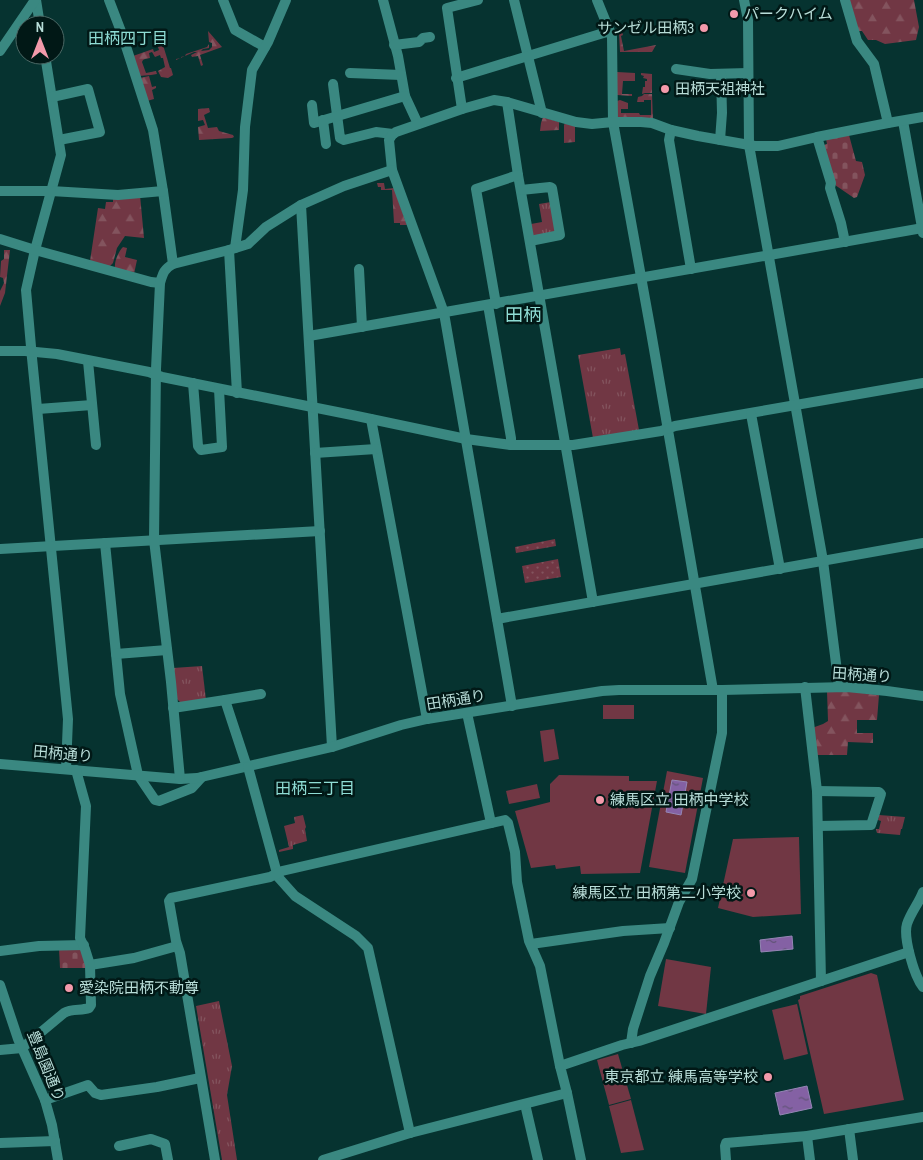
<svg xmlns="http://www.w3.org/2000/svg" width="923" height="1160" font-family="'Archivo Narrow','Noto Sans JP',sans-serif">
<defs>
<pattern id="grass-dots" width="8" height="8" patternUnits="userSpaceOnUse" patternTransform="scale(1.25)"><rect width="8" height="8" fill="#713744"/><path d="M2 2h.1M6 6h.1" fill="none" stroke="#83545e" stroke-width="1.8" stroke-linecap="round"/></pattern>
<pattern id="forest-firs" width="22" height="20" patternUnits="userSpaceOnUse" patternTransform="scale(1.25)"><rect width="22" height="20" fill="#713744"/><path d="M5 1l3.5 6h-7zM16 11l3.5 6h-7z" fill="#83545e"/></pattern>
<pattern id="cemetery-stones" width="16" height="16" patternUnits="userSpaceOnUse" patternTransform="scale(1.25)"><rect width="16" height="16" fill="#713744"/><path d="M2 7V4a2 2 0 0 1 4 0v3zM10 15v-3a2 2 0 0 1 4 0v3z" fill="#83545e"/></pattern>
<pattern id="park-tufts" width="24" height="20" patternUnits="userSpaceOnUse" patternTransform="scale(1.25)"><rect width="24" height="20" fill="#713744"/><path d="M3 7l-1-3M5 7V3M7 7l1-3M15 17l-1-3M17 17v-4M19 17l1-3" fill="none" stroke="#83545e"/></pattern>
<pattern id="water-ripples" width="26" height="14" patternUnits="userSpaceOnUse" patternTransform="scale(1.25)"><rect width="26" height="14" fill="#8461a4"/><path d="M2 4q2-2 4 0t4 0M15 11q2-2 4 0t4 0" fill="none" stroke="#615377"/></pattern>
</defs>
<rect width="100%" height="100%" fill="#063330"/>
<g fill="url(#grass-dots)">
<path d="M555,539L556,546L516,553L515,547Z"/>
<path d="M558,559L561,577L525,583L522,566Z"/>
</g>
<g fill="url(#forest-firs)">
<path d="M849,0H914L919,27L916,40L885,44L876,40H868L862,31H858Z"/>
<path d="M208,31L222,47L200,55L203,65L201,66L198,56L192,57L191,55L197,52H194L176,60V59L181,58V57L185,56L186,54L207,47L209,44V48L203,49L201,51L209,50L212,47V43L209,42Z"/>
<path d="M622,32L623,35L621,36L624,51L656,45L652,52H620L619,33Z"/>
<path d="M163,45L170,68H171L173,75L168,78L161,77L158,71L165,67L163,58H161L160,55L155,57L152,52L149,53L150,58L145,59L143,60L142,62L146,73L156,71L157,74L151,75L139,76L133,56L153,49L154,52L159,50L158,47Z"/>
<path d="M617,72L635,73V81H623L622,94H632V96L617,95Z"/>
<path d="M641,73L652,74V93H645L642,94L643,87H645V81H647V79L643,78L644,76L641,75Z"/>
<path d="M149,76L152,87L156,86V88L152,90L154,99L147,101L140,78Z"/>
<path d="M644,94H652L653,120L616,118L617,101L620,100L628,103V109H621V113H639L640,115H651V100H644V102H637L638,97L642,96Z"/>
<path d="M209,108L210,112L204,115L208,128L217,127L219,131L233,135L234,137L232,138L199,140L198,127L205,125L203,120L198,121V109Z"/>
<path d="M543,117L559,122V130L540,131L541,123Z"/>
<path d="M565,123L575,126V142L564,143V125Z"/>
<path d="M377,183H384L385,189L394,188L407,225H400V223H394L392,190H381V187H378Z"/>
<path d="M140,195L144,238L125,236L117,248L113,263L109,267L90,261L98,208L105,209L106,202H113V197Z"/>
<path d="M123,247L127,248L125,257L137,260L134,274L115,269C114,262 118,252 123,247Z"/>
<path d="M4,250H10L5,293L0,306V291L4,283L3,278L0,277L1,261L4,259Z"/>
<path d="M827,691L855,692L879,695L877,720H857V733H873V743L848,742L847,755H814L812,728L823,724L828,721Z"/>
</g>
<g fill="url(#cemetery-stones)">
<path d="M849,135L856,161L862,162L865,175L857,197L854,198L835,185L824,145L827,144L826,139Z"/>
<path d="M59,949H82L86,968H60Z"/>
</g>
<g fill="url(#park-tufts)">
<path d="M551,202L556,231L536,237L533,235L531,224L542,222L539,204Z"/>
<path d="M620,348L621,355L625,354L639,430L593,438L578,355Z"/>
<path d="M202,666L206,700L181,703L177,699L173,668Z"/>
<path d="M303,815L306,827L305,829L307,841L293,845V849L279,852V850L289,847L284,826L295,823L294,817Z"/>
<path d="M879,815L905,817L902,829H901L900,835L877,833L876,829H879L881,821L878,820Z"/>
<path d="M219,1001L232,1066L227,1095L237,1160H222L196,1006Z"/>
</g>
<g fill="#713744">
<rect x="603" y="705" width="31" height="14"/>
<path d="M554,729L559,759L544,762L540,731Z"/>
<path d="M667,771L703,778L685,873L649,867Z"/>
<path d="M559,775L629,776V781H657L640,873L581,874L580,866L556,869L555,865L531,868L515,811L550,802V784Z"/>
<path d="M537,784L540,798L509,804L506,791Z"/>
<path d="M799,837L801,914L753,917L718,908L733,839Z"/>
<path d="M666,959L711,967L706,1014L658,1006Z"/>
<path d="M871,973L877,975L904,1100L824,1114L798,1000L800,999V996Z"/>
<path d="M797,1004L808,1054L784,1060L772,1010Z"/>
<path d="M618,1054L631,1099L609,1105L597,1060Z"/>
<path d="M631,1100L644,1150L621,1153L609,1106Z"/>
</g>
<g fill="url(#water-ripples)" stroke="#9486b4">
<path d="M672,780L687,782L681,815L666,812Z"/>
<path d="M792,936L793,949L761,952L760,940Z"/>
<path d="M807,1086L812,1108L780,1115L775,1093Z"/>
</g>
<g fill="none" stroke-linecap="round" stroke-linejoin="round">
<g stroke="#3a8881" stroke-width="10">
<path d="M36,0L40,25"/>
<path d="M109,0L122,34L153,130L163,191L173,264"/>
<path d="M223,0L235,30L265,47"/>
<path d="M383,0L398,56L405,96L418,124"/>
<path d="M514,0L542,113"/>
<path d="M597,0L612,37L613,122L651,332L713,690"/>
<path d="M744,0L748,20L749,145L823,561L839,687"/>
<path d="M845,0L857,41L874,64L888,123"/>
<path d="M394,45L419,42L423,38L430,37"/>
<path d="M0,51L35,0"/>
<path d="M45,55L61,155L35,250L26,290L32,358L68,719L66,769"/>
<path d="M676,69L710,74L748,73"/>
<path d="M350,73L401,75"/>
<path d="M456,78L610,31"/>
<path d="M333,84L340,138L344,140L376,132L393,134"/>
<path d="M52,97L88,89L100,132L59,140"/>
<path d="M507,102L518,175L593,602"/>
<path d="M312,105L314,123L405,96"/>
<path d="M462,109L447,8L478,0"/>
<path d="M323,120L326,144"/>
<path d="M903,121L923,233"/>
<path d="M671,130L669,140L691,269"/>
<path d="M817,137L831,183L830,188L841,223L845,242"/>
<path d="M720,140L722,113L721,74"/>
<path d="M521,190L550,187L552,188L560,235L530,241"/>
<path d="M0,191H51L118,195L163,191"/>
<path d="M301,205L332,747"/>
<path d="M0,239L35,250L151,282L160,283"/>
<path d="M235,248L243,190L245,127L252,70L268,42L286,0"/>
<path d="M229,250L237,393"/>
<path d="M359,269L362,327"/>
<path d="M496,304L476,189L518,175"/>
<path d="M488,305L511,438V445"/>
<path d="M309,336L923,228"/>
<path d="M0,351H25L57,354L149,372L162,377L352,415L466,439L511,445H573L661,431L675,426L923,383"/>
<path d="M88,361L96,445"/>
<path d="M193,383L198,446L201,450L222,447L219,389"/>
<path d="M38,409L92,405"/>
<path d="M751,414L780,569"/>
<path d="M371,419L427,719"/>
<path d="M315,453L376,449"/>
<path d="M105,543L120,694L138,775L155,800L159,801L192,788L202,777"/>
<path d="M0,549L320,531"/>
<path d="M497,619L923,543"/>
<path d="M116,654L167,650"/>
<path d="M805,687L817,791L821,981"/>
<path d="M225,700L261,694"/>
<path d="M512,706L444,313L392,170L389,140L392,135L396,132L462,109L494,100L507,102L576,122L592,124L613,122H641L652,123L671,130L698,136L755,146H778L817,137L888,123L923,117"/>
<path d="M173,708L225,700L247,767"/>
<path d="M467,713L491,823"/>
<path d="M0,764L180,779L197,778L332,747L401,725L427,719L602,691L619,690H722L847,687L887,691L923,696"/>
<path d="M248,767L278,877L295,896L356,936L368,948L410,1133"/>
<path d="M180,779L171,682L154,540L156,369L160,283C163,273 164,269 173,264L229,250L248,244L266,227L301,205L344,186L392,170"/>
<path d="M817,791L879,792L881,794L871,825L818,826"/>
<path d="M923,892C919,903 911,912 907,924C903,937 914,976 923,987"/>
<path d="M531,944L623,931L670,928"/>
<path d="M0,951L39,946L84,945"/>
<path d="M90,965L134,958L177,946"/>
<path d="M0,985L18,1039L45,1100L52,1125L58,1160"/>
<path d="M631,1043L633,1029L650,976L664,943L679,902L692,879L722,733V690"/>
<path d="M0,1050L22,1048L64,1013C72,1008 81,1011 89,1008L91,1005L90,965L85,949L80,938L86,806L76,770"/>
<path d="M567,1093L581,1160"/>
<path d="M45,1100L88,1085L95,1093L101,1095L157,1087L200,1078"/>
<path d="M525,1104L538,1160"/>
<path d="M849,1129L853,1160"/>
<path d="M807,1136L810,1160"/>
<path d="M0,1143L55,1141"/>
<path d="M119,1146L151,1139L165,1144L168,1160"/>
<path d="M215,1160L180,953L176,941L169,901L171,898L270,877L282,871L505,820L508,823L515,852L517,882L529,941L540,966L560,1066"/>
<path d="M323,1160L410,1133L567,1093L560,1066L622,1045L639,1041L909,952"/>
<path d="M726,1160L725,1146L726,1143L807,1136L923,1117"/>
</g>
</g>
<g fill="#f39aab" stroke="#011816" stroke-width="2">
<circle cx="734" cy="14" r="5"/>
<circle cx="704" cy="28" r="5"/>
<circle cx="665" cy="89" r="5"/>
<circle cx="600" cy="800" r="5"/>
<circle cx="751" cy="893" r="5"/>
<circle cx="69" cy="988" r="5"/>
<circle cx="768" cy="1077" r="5"/>
</g>
<g text-anchor="middle" stroke-width="5" stroke-linejoin="round" paint-order="stroke">
<g font-size="15" fill="#b8ddd8" stroke="#011816" text-anchor="start">
<text x="744" y="19">パークハイム</text>
<text x="694" y="33" text-anchor="end">サンゼル田柄3</text>
<text x="675" y="94">田柄天祖神社</text>
<text x="610" y="805">練馬区立 田柄中学校</text>
<text x="741" y="898" text-anchor="end">練馬区立 田柄第二小学校</text>
<text x="79" y="993">愛染院田柄不動尊</text>
<text x="758" y="1082" text-anchor="end">東京都立 練馬高等学校</text>
</g>
<g font-size="15" fill="#b8ddd8" stroke="#011816">
<text transform="translate(862 675) rotate(4)" y="5">田柄通り</text>
<text transform="translate(456 700) rotate(-9)" y="5">田柄通り</text>
<text transform="translate(63 754) rotate(5)" y="5">田柄通り</text>
<text transform="translate(46 1066) rotate(68)" y="5">豊島園通り</text>
</g>
<g font-size="16" fill="#8fddd5" stroke="#011816">
<text x="128" y="44">田柄四丁目</text>
<text x="315" y="794">田柄三丁目</text>
</g>
<g font-size="18" fill="#8fddd5" stroke="#011816">
<text x="523" y="321">田柄</text>
</g>
</g>
<g transform="translate(40 40)"><circle r="24" fill="#011816" stroke="#4a6764"/>
<path d="M0-4L9 19L0 12L-9 19Z" fill="#f39aab"/>
<text y="-8" font-size="14" font-weight="bold" text-anchor="middle" fill="#b8ddd8">N</text>
</g>
</svg>
